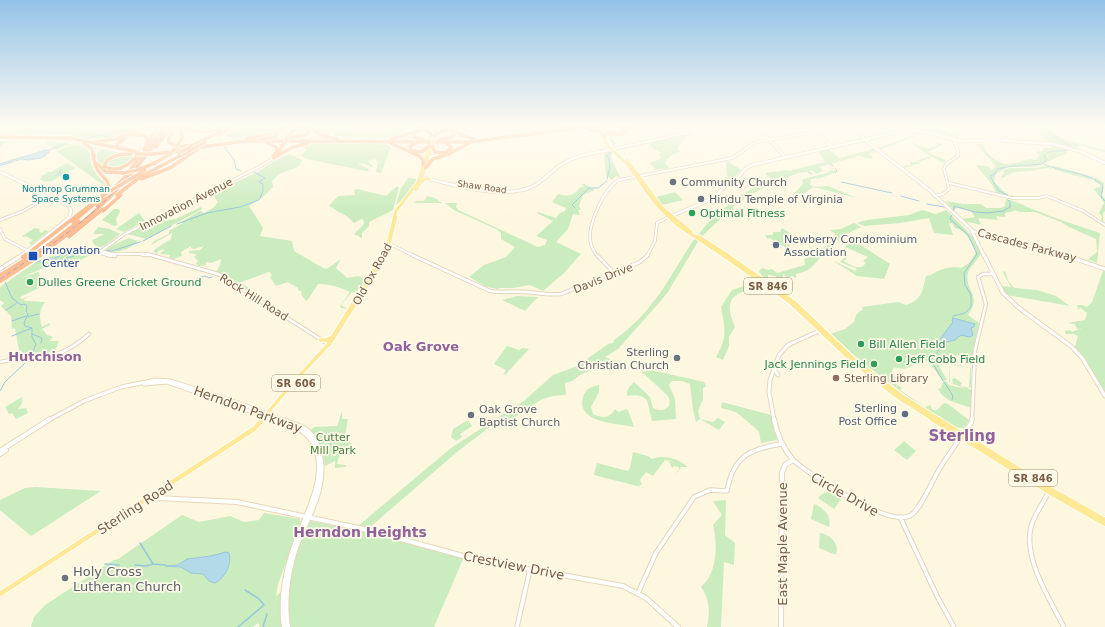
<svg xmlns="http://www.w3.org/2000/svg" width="1105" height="627" font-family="'DejaVu Sans',sans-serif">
<rect width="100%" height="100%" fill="#fef7e0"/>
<g fill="#caecbe" fill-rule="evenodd">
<path d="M0,125H150L127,135L105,140V138L104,140L98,141L11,136H76L66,134H0Z"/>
<path d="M242,125H286C268,138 247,137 226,137L225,135Z"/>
<path d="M307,125H349L347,131H399L401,125H405L401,135L389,138L333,136L334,131L328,135C320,134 316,127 307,125Z"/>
<path d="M930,125H939L937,127L964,140L930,130L933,127H932L906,140L869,154L873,157L871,159L859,156L819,167L824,171L816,174L813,171L798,173L779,181L783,185L780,186L776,182C761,189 746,196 733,207L734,212L729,211L700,238H698L694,234L697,236L713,217L712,215L720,212L740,195L771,179L765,173L787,170L789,171L825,162L818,151L828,149L839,158C871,149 902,144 930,125Z"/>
<path d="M1036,125H1049C1050,139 1092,147 1105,150V152L1080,145L1075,147L1077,148H1075L1046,141L1038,132L1040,127Z"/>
<path d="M691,131L693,134L687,136L677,149L681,152C674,153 669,156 665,163L669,168L656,170L650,163L660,159L661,158L659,154L661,153L657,150H654L649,144L657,140L656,139Z"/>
<path d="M0,141L55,142L72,144L55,150L45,142H4L5,143L0,146Z"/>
<path d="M908,141L927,149L938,145L937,142L942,145L927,152L946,160L944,163L932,157L918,162L921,164H917L904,168V166L911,165L910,162H914L930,156Z"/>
<path d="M75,144C95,147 87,156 94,170C97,176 102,180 107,185L106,187L56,151Z"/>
<path d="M309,144H387L391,147L381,173L376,172L378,162L374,159L367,161L373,166L372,167L363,163L359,164V165L368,168L369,171H366L307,159L301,156L307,149L296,147Z"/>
<path d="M976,144H983C985,151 988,155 994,159C1014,172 1019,156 1036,160L1040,155L1037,153V151L1041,152L1045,148H1052L1050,145L1065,148L1067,153L1036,167H1008L996,174L994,182L1009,196H1011V194L1014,197L996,193C992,181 982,175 976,165L988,166L992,170L996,166Z"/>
<path d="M98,149L123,153L106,160L102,165L107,170H125L124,172C111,171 97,170 96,154L101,150Z"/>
<path d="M609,151L613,152L611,158L620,177L616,176L612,180L606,175L604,154Z"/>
<path d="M289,154L302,160L298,167L279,174L272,181L273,187L263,197L249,206L263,228L260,236L292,241L294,251L325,269L328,268L341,259L336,268L347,278L358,276L366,280L358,294L352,292L341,305L348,309L341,308L340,306L350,292C340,287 329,284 318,284L309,298L306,301L301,294L302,292L298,290V288L288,282L276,286L270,277L272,275L269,272L244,281L242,283L249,288L244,291L228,277L216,272L220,265L221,259L211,263L207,262L205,264L206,265L199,266L196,264L198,261L194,257L197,254L189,253V251L200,250L204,246L194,249L191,248V246L181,252L182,256L173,259L169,258L170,255L160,254L165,249L158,251L157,254L154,252V250L171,239L172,233L151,245L154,241L169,234V231L183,223V221L200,211L204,213L213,208L218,202L211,193L256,173L274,161Z"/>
<path d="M127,156H136C128,163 117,171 106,166L108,161L116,157Z"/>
<path d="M726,160L741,170L731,181L727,175Z"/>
<path d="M67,163L76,168L52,181L45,182L39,179L42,177L41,176L46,174L47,172H51Z"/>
<path d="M1048,165L1053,169C1043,167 1040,170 1031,171C1021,172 1012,170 1004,178L1001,177L1003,174H1005L1003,172L1004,170L1010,168H1036Z"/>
<path d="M1051,165L1093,177L1092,180L1055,170Z"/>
<path d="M831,170L839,171L821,178L811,179L810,185L816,187L828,186L857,198L813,187L794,201L790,198L803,184L802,181L803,179L827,173Z"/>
<path d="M1095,177L1104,183L1102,195L1105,199V211L1103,213V220L1105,223L1101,220L1102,216L1099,213L1104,203L1094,189L1101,186V185L1094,181Z"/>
<path d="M408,178L417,179C415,186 402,202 396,205L400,190Z"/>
<path d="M584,184L595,190L583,195L579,206L581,210H578L580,215L573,214L568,229L556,242L581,254L564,273L543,291L530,285L514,288H500L498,289L487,287L469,277L484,265L506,257L515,247L501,239V233L498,230L454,210L445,203H414L417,201H424L427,196L435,198L442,203H457L456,207L458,210L538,247L545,245L547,240L536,236L553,221L537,213L538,212L556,218L560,213L565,211L566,208L552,202L558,194C568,196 574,197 580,187H585L581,185Z"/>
<path d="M397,186L399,188L393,210L369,222V226L362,233V238L354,234L364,224V221L362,219L354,223L348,217L329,206L338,196L355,195L354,190L357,189L386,196Z"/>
<path d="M675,192L683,200L662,205L656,197Z"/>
<path d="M1006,199C1016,201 1026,207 1035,210C1057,219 1078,226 1100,233L1097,263L1088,259L1097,252L1096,239L1069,227L1061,222L1035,212H1019L1014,210V211L1005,213V217L996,216L998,220L978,218L981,225C976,224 971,222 965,222L962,219L975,217L971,211L956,207L955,211L945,201L963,204H981L986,208H1001L1005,206Z"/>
<path d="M201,207L202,209L147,239L127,234L151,222L153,223L176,219Z"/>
<path d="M114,209H118L120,211L116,219L117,225L114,226L102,220Z"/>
<path d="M922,210L936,214L946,210L972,236L978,245L981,254C978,259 969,269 968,272C964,292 983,294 968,315L982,325L975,350V359L949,354V361L943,359V363L939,366L947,380L943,381L931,365L923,358C914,365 907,372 894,367L888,380L893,375L905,383L899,380L896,383L897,384L896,387L898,385L902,388L900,390L925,407L930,405L933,410H937L944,403L948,404L969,420L964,428C954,429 943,421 937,414L942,420C902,394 864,367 830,334L845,329L854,322L856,315L863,309L862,307L898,302L906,305C922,300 922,292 926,276C931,276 933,273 938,271C944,268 954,266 961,268L969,263L976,253C973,243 966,230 955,228L952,223H949L953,235L934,233L929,218L900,223L864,226L857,223L867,220L909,215Z"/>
<path d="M139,213L145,221L124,232L116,229Z"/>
<path d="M854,223L861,227C849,232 837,240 827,250C815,261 815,270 796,274V278L792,276L788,278L783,274L782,279L780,281L775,276L768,275V278H763L759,271L762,268L769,270L772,269L777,273L805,265L804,259L814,256L815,254L830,243L831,239L835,235L834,233L830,230L841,229Z"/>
<path d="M98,227L110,229L120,234L104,246L98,248L93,243L92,240L105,234H93Z"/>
<path d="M35,228L40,229L39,231L42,233L44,231L42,230L49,231L30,246L31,244L29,243L33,240L26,236L22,237V236Z"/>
<path d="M782,228L792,234L791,238L793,239L790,241V250L771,239L768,238V240L765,235H773V232H780Z"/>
<path d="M129,238L138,241C130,249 117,254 106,250L113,245Z"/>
<path d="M695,238L699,240L668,292L658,304L618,349L605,357L616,361L626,368C613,372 600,368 587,372C578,374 575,382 565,383L566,395C536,395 531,410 508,421L507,424L501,422L495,423L457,452L369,528L358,526L451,448L525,400L553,375L577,366L608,344L613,343L614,340C656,310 668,278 695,238Z"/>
<path d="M853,240L890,264L884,279L857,276L832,260L855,271L857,269L840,262L847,255L849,256H847L846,258L847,259L843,261L855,267H862L866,263L863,261L868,257L845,247Z"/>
<path d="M84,251L86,253L90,252L92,254L77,262L51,265L20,278L39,272L40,285L64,276L20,297L22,299L29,296L23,300L26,301L45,302C39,310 39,318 42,327L49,323L50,325L42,329L47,335L53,337L49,341H59L54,354L42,356L21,357L22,351L19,350L15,328L12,329L11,316L1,306L4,303L0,300V287L36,262L48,257Z"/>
<path d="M1004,271L1006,272C1006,277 1010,285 1015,288L1037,290L1056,296L1070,306L1007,295L1001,286L1011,287L1003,273Z"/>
<path d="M1103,271H1105V393L1084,360L1075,347L1078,336L1074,334H1066L1065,331L1070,330L1072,332L1082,328L1077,329L1075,324L1067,323L1085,320L1087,313L1081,308L1078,309L1077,305H1082L1087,307L1092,302Z"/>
<path d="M747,285L752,289C727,295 726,305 735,327L729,337V346L723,360L716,357C728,336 725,330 721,307L732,290Z"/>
<path d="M517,296L538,297L525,311L502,300Z"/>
<path d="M507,346L519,350L523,348L529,349L506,374L503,375L506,370L494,364Z"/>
<path d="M950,363L971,368V387L967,389L973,390L972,408L950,401L942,395L938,389L941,388L943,382L946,381L949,385L966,389L949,382ZM950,364L970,368L969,388L960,386L962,383L955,378L952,379L953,384L950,383Z"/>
<path d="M651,370L704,382L706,386L703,388V399L698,411L700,419L713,422L718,418L725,422L719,430L700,419L696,422L693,410L690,384L682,381H672L669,385L675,399L676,419L652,421L647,400C641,394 634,395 627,396C626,390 630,386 634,382L650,397L653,408C663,413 674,408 668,396L642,372Z"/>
<path d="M599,385V392L591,407L593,414C602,418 609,419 615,409L619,412L626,409L628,410L634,427C618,423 576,424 583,397C585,389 592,386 599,385Z"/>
<path d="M22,397V403L18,409L26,408L28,413L16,419L12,413L9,414L5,407Z"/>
<path d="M722,402L771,415L777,440L761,443L759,432L754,427L736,412L721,408Z"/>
<path d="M342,411V419H348L345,437L352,444L339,457L337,464L346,465V467L335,468V461L325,466L319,443L310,431L314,427L337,426Z"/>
<path d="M468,420L472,426L460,434L462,437L456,441L451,437L453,429Z"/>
<path d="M904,441L916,451L907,460L894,450Z"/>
<path d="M633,452L648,456L652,459C664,454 679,459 688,467H681L673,479L679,469L678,466L677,467L674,466L673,468L670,465L671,464L668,462L670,461L676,464L665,458L669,460L668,461L665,460L653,476L646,472L640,480L642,485H639V486L645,488L594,475L597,463L628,471L630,468Z"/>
<path d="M35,487L101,491L31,536L0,510V500L25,488Z"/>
<path d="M827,492L836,494L842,498L834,509L818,498L822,494Z"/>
<path d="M726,500L725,535L735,543L734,565L724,562L721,627H707C710,612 710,600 701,587C717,574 718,545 713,525L722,515L713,501Z"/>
<path d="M814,504C824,508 832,516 829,527L811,519Z"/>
<path d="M264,513L300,519L301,522L278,584L276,596L289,586L297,552L308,523L310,521L364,531L460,557L463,559L434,627H290L287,598L280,604L282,627H260L258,623L253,627H31L34,617L45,605L114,560L118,559L182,515L199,522L230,516L244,522L259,520Z"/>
<path d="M820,533C829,534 840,543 836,554H833L819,548Z"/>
</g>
<g fill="#b4d9e9" stroke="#99c7db">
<path d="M45,150L50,151L45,156L41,158L29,160L21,159L0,166V164C15,158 30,156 45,150Z"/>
<path d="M953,318L975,324L974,327L971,328L973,335L970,337L961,335L955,340L942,343L940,339L953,322L952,320Z"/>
<path d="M226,552L229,553C232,564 226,577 215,583L209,581L203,574L191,573L181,567L165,566L178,565L187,559L211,556Z"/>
</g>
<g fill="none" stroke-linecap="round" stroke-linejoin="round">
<g stroke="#99c7db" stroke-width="1">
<path d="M1045,125V130L1071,147"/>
<path d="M145,129L154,130"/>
<path d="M197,129L218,125"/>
<path d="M219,137V139"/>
<path d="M610,137L622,135L629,129"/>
<path d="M611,138L612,142L615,143L613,146"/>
<path d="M82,139L139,128"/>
<path d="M223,145L234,160L236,169L241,171"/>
<path d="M49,150L67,143"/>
<path d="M830,164L833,166"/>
<path d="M1044,164C1060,172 1093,172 1103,187L1101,197L1105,201"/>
<path d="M835,168L837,171L835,173"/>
<path d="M808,172L812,174"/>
<path d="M55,176L61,173L59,172L61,170"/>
<path d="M607,179L610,167L609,158L607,157L609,153L612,152"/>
<path d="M841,182L892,193"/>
<path d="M1008,195L999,191L990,176L995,174L997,169L1013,166L1042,164L1047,160L1044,156L1048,152L1070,150"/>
<path d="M901,196L919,201"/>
<path d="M927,204L944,207"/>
<path d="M575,208L572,205L589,188H598L607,181"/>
<path d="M953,211L954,207H957L975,212L988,213L1003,211L1010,207V202L1008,200"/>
<path d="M952,215L950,219L968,235L977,254L964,273L965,285L971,295V307L965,313L953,316V318"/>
<path d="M177,224L207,213L240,207L259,200L263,191V184L259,182L265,178L254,172"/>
<path d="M143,241L171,226"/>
<path d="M106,251L110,250"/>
<path d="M109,252L140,242"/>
<path d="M53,259L59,256L88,251"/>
<path d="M37,262L49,258H51V260L64,259L86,252"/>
<path d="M197,278L205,276L209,278L212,277"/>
<path d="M5,282L12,298L21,305L25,304L27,306L26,311L28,314L24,323L25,326L32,328V337L36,344L31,356"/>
<path d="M6,310L17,303"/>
<path d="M26,317L39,314"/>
<path d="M12,321L26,316"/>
<path d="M32,334L42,338L41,343"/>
<path d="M12,336L32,328"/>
<path d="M942,343L937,353L931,360L943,381"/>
<path d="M944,382L953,396L952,400"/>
<path d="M0,391L5,382L27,361"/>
</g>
<g stroke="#99c7db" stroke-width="1.5">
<path d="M140,543L153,564L165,565"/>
<path d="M105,564L119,565"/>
<path d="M135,565L146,566L153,564"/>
<path d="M245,590L258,598"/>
<path d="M238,627L264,605L259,599"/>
<path d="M263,627L267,614"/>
</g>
<defs>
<g id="tertiary-far2">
<path d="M756,125L785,157"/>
<path d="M1000,129H1004L1006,131Z"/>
<path d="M1002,131L1009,142"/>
<path d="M614,149L722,125"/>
<path d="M949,183L1012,198H1038L1047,196L1083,211L1105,225"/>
<path d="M934,196L943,194L949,189L944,169L946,164L958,156V151L954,140"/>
<path d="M0,220L23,211L50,196"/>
<path d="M0,229L5,239L28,251"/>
<path d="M390,244L414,256"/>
<path d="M99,251L113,254H149L154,256"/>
<path d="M98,253L125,234L259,167L274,158"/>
<path d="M98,253L112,256"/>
<path d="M136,254L149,255"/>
<path d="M597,256C595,252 592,249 591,244C586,227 604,188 619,180L732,158L756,142L816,132L832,147"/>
<path d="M647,256L655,241L657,223L668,217"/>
</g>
<g id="tertiary-far1">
<path d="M107,255L115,256"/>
<path d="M143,255H149"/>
<path d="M151,255L218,274L328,344"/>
<path d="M412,255L490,291C502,293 513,291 526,292C538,293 549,295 561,294L640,262L648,255"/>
<path d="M597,255L614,273"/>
<path d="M0,362C39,355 57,363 89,334"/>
<path d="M972,420L975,350L986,304L978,277L983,274H993"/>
</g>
<g id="tertiary">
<path d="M793,460C811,475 889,529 911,515C921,509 933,479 940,468C949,453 961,438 971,423L972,419"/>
<path d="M1049,491C1044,503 1034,514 1031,527C1023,558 1050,600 1064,627"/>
<path d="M900,517L937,596L954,627"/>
<path d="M638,593L656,553L694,497L710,490L727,491C733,457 749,449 781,444"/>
<path d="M517,627L530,569"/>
</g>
<g id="secondary-far2">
<path d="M850,125L856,134"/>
<path d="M853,125L866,141L927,188L971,229L984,256"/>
<path d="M0,172L67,204L71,210L70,216L65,221L21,256"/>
<path d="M420,177C452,184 497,199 529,188C543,183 551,170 564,163C579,154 597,153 614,149"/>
<path d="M23,185L45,196"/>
<path d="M42,195L44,197L42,200"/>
<path d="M669,217L714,198L723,188L738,178L745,169L752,165L907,130L926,132L960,141L996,140L1053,144L1082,152L1105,163"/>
<path d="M972,231L1068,256"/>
</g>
<g id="secondary-far1">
<path d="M984,255L1003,293L1019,308L1072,347L1083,359L1105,396"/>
<path d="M1064,255L1105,269"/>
<path d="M0,269L22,255"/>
<path d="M774,369L778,375"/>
<path d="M144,384L167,382L275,420"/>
<path d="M49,420L84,401L121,387L156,380L171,381L247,406L282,420"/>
<path d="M774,420L769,392L770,380L779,355L788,345L821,330"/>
</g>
<g id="secondary">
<path d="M273,419C284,423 300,427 308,436C337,468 301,522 291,555C284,579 280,602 284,627"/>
<path d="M279,419C288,422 301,425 308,431C315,437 318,446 320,455C328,491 304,521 294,554C287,579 284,602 288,627"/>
<path d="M774,419C777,435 782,447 793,460L785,465L782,473L781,627"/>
<path d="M0,451L50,419"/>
<path d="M0,454L6,450"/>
<path d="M153,495L158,498L237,502L368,530L474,559L623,586L646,598L678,627"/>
</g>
<g id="primary-far2">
<path d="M602,125L605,140L608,146L627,164L655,203L676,224L724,256"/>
<path d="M434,138L437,125"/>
<path d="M627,160L662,208L691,232"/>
<path d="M422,182L425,179H430"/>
<path d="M416,190L421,181L430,151"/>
<path d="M698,236L729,256"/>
<path d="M388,248L396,217"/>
<path d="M382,256L387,247L396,211L418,182L430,144"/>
</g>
<g id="primary-far1">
<path d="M723,255L790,302L853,362L899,398L934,420"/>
<path d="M727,255L794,302L856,361L902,396L940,420"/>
<path d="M320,340H327L330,338"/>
<path d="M329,345L377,269"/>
<path d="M262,420L289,387L327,346L383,255"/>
</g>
<g id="primary">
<path d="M932,419L1049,492L1105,524"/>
<path d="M938,419L1050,489L1105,520"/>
<path d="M0,594L254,429L263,419"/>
</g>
<g id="motorway-far1">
<path d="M178,125L169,138V143L178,147L193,145"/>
<path d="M183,125C197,136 214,132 229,125"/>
<path d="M443,125L462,135L474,139"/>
<path d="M619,125L624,129L622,132"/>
<path d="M1001,125V128"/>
<path d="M605,128L609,132L615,133"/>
<path d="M560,129L570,125"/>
<path d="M589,130L599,131L604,137"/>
<path d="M605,134H622L631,125"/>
<path d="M132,135H142L148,137L147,141"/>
<path d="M219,135L237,125"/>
<path d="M288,136L294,129L306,127L312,128L323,136L337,139"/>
<path d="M0,137L70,138L138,152"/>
<path d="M434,137C440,130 447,127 455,133L452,137L440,140"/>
<path d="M247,138L274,134L289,125"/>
<path d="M286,138L306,135L309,131L304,128"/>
<path d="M391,139L405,135L429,125"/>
<path d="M423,139L414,137V133C421,128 428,128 432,136"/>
<path d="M94,142L116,139L152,125"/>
<path d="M83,143L91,148L94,156"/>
<path d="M267,143L276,147L277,152L273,156"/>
<path d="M390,143L419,156L423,160V164"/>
<path d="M416,143L410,146L411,151L422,152L430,145"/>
<path d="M195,144L221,131"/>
<path d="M178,145L182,137L181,125"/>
<path d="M432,146L435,152L445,153L452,148L446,143"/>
<path d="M156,147L173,125"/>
<path d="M194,148L245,141L469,142L601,125"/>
<path d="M120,149L118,148L117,144L125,138"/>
<path d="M144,149L158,125"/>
<path d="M93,154C94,158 94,163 96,167C100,178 116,181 105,194"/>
<path d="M131,154C121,154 108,155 104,166C117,174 128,165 138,156"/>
<path d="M154,154L184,150"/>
<path d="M277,154L284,143"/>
<path d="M274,158L291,148L308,143"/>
<path d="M96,163L106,172L123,173"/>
<path d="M426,167L433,159L449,154L469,143"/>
<path d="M137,170L155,163L170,154"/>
<path d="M132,178L145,170"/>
<path d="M141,179L170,168L198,149"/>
<path d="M117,195L140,177L189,151"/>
<path d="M97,206L123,179L165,125"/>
<path d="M103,211L121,195"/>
<path d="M73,222L98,201"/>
<path d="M69,237L103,209"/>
<path d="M25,256L102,196"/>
<path d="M32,256L51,243L79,221"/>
<path d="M38,256C95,217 130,180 169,125"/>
</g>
<g id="motorway">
<path d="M23,257L26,255"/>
<path d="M0,276L33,255"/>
<path d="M0,281L40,255"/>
</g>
</defs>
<use href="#tertiary-far2" stroke="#e3d4bc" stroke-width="3.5"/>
<use href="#tertiary-far1" stroke="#e3d4bc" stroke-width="4.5"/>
<use href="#tertiary" stroke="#e3d4bc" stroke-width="5.5"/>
<use href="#secondary-far2" stroke="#e8d6b9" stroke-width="4"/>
<use href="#secondary-far1" stroke="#e8d6b9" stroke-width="5"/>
<use href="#secondary" stroke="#e8d6b9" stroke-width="6"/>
<use href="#primary-far2" stroke="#fff" stroke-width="4.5"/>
<use href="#primary-far1" stroke="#fff" stroke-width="5.5"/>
<use href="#primary" stroke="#fff" stroke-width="6"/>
<use href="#motorway-far1" stroke="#fff" stroke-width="5"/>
<use href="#motorway" stroke="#fff" stroke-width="6"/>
<use href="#tertiary-far2" stroke="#fff" stroke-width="2"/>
<use href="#tertiary-far1" stroke="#fff" stroke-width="2.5"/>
<use href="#tertiary" stroke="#fff" stroke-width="3.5"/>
<use href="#secondary-far2" stroke="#fff" stroke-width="2.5"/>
<use href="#secondary-far1" stroke="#fff" stroke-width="3"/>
<use href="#secondary" stroke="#fff" stroke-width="4"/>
<use href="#primary-far2" stroke="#ffe896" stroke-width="3"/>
<use href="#primary-far1" stroke="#ffe896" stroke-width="3.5"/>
<use href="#primary" stroke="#ffe896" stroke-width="4.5"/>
<use href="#motorway-far1" stroke="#fdbe92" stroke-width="3.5"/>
<use href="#motorway" stroke="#fdbe92" stroke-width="4.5"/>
<path stroke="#bb9fc8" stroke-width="1" stroke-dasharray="5 3" stroke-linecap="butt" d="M0,279C39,253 79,228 112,194C133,173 149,148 168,125"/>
<defs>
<path id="primary-bridge" d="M432,144L434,138"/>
<g id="motorway-bridge">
<path d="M260,140L277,136"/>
<path d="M285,143L289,136"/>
<path d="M189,151L205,142"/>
<path d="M179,153L190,147"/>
<path d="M136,154H154"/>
<path d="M170,154L178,145"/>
<path d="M123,173L137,170"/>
<path d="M102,196L132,178"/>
</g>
</defs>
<use href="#primary-bridge" stroke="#fff" stroke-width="4.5" stroke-linecap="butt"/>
<use href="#motorway-bridge" stroke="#fff" stroke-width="5" stroke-linecap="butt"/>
<use href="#primary-bridge" stroke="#ffe896" stroke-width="3"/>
<use href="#motorway-bridge" stroke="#fdbe92" stroke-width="3.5"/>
</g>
<linearGradient id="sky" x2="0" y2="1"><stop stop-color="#93c3e8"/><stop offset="0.59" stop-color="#fffbf1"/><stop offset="1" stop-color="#fffbf1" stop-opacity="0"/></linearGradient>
<rect width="1105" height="213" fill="url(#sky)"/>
<circle fill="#0f9aa8" stroke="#fff9e8" stroke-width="1.5" cx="66" cy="177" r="4"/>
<g fill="#6b7280" stroke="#fff9e8" stroke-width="1.5">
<circle cx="673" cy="182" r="4"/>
<circle cx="701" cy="199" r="4"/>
<circle cx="677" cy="358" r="4"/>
<circle cx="471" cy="415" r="4"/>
<circle cx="65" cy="578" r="4"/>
</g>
<g fill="#2e9e5b" stroke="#fff9e8" stroke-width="1.5">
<circle cx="692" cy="213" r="4"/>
<circle cx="30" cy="282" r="4"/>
<circle cx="861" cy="344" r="4"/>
<circle cx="899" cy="359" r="4"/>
<circle cx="874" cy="364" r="4"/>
</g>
<g fill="#5c6f8a" stroke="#fff9e8" stroke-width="1.5">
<circle cx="776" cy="245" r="4"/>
<circle cx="905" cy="414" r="4"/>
</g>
<rect fill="#1a4fb4" stroke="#fff9e8" stroke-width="1.5" x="28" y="251" width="10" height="10" rx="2"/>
<circle fill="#8d6e63" stroke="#fff9e8" stroke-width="1.5" cx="836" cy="378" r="4"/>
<g text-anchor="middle" stroke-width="3.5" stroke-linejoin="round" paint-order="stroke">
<g font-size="9" fill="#775e46" stroke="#fff9e8">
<text transform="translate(482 187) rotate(8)" y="3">Shaw Road</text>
</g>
<g font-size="9" fill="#0d838f" stroke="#fff9e8">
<text x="66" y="192">Northrop Grumman<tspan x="66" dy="10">Space Systems</tspan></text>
</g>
<g fill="#fff9e8" stroke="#a08c77" stroke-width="1">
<rect x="744" y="278" width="48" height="16" rx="3"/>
<rect x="272" y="375" width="48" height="16" rx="3"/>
<rect x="1009" y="470" width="48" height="16" rx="3"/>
</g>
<g font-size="10" font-weight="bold" fill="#775e46">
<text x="768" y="290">SR 846</text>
<text x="296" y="387">SR 606</text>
<text x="1033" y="482">SR 846</text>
</g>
<g font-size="11" fill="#5b616d" stroke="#fff9e8" text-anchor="start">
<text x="681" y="186">Community Church</text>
<text x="709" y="203">Hindu Temple of Virginia</text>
<text x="669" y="356" text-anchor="end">Sterling<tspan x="669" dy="13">Christian Church</tspan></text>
<text x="479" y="413">Oak Grove<tspan x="479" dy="13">Baptist Church</tspan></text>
</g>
<g font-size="11" fill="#775e46" stroke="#fff9e8">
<text transform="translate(186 204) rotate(-27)" y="4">Innovation Avenue</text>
<text transform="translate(1027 245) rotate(15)" y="4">Cascades Parkway</text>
<text transform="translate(372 274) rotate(-61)" y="4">Old Ox Road</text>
<text transform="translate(603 278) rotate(-22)" y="4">Davis Drive</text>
<text transform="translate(254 297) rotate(32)" y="4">Rock Hill Road</text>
</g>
<g font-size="11" fill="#27864d" stroke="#fff9e8" text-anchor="start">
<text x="700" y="217">Optimal Fitness</text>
<text x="38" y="286">Dulles Greene Cricket Ground</text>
<text x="869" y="348">Bill Allen Field</text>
<text x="907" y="363">Jeff Cobb Field</text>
<text x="866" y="368" text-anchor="end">Jack Jennings Field</text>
</g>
<g font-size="11" fill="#4e5e75" stroke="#fff9e8" text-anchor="start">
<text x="784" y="243">Newberry Condominium<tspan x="784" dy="13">Association</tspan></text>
<text x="897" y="412" text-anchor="end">Sterling<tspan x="897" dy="13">Post Office</tspan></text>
</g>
<g font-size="11" fill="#164399" stroke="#fff9e8" text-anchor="start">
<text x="42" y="254">Innovation<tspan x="42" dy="13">Center</tspan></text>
</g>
<g font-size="11" fill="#785e54" stroke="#fff9e8" text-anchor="start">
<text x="844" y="382">Sterling Library</text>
</g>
<g font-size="11" fill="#467e3d" stroke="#fff9e8">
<text x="333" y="441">Cutter<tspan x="333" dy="13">Mill Park</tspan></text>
</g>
<g font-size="13" font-weight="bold" fill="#90619b" stroke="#fff9e8">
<text x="421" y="351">Oak Grove</text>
<text x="45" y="361">Hutchison</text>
</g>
<g font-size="13" fill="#775e46" stroke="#fff9e8">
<text transform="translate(248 409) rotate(20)" y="5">Herndon Parkway</text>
<text transform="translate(845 494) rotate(29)" y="5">Circle Drive</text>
<text transform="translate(135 507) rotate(-33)" y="5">Sterling Road</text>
<text transform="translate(782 544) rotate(-90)" y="5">East Maple Avenue</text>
<text transform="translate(514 565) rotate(11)" y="5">Crestview Drive</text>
</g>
<g font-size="13" fill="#5b616d" stroke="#fff9e8" text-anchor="start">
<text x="73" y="576">Holy Cross<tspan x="73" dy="15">Lutheran Church</tspan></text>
</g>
<g font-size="14" font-weight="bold" fill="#90619b" stroke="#fff9e8">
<text x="360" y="537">Herndon Heights</text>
</g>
<g font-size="15" font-weight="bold" fill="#90619b" stroke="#fff9e8">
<text x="962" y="441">Sterling</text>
</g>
</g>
</svg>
